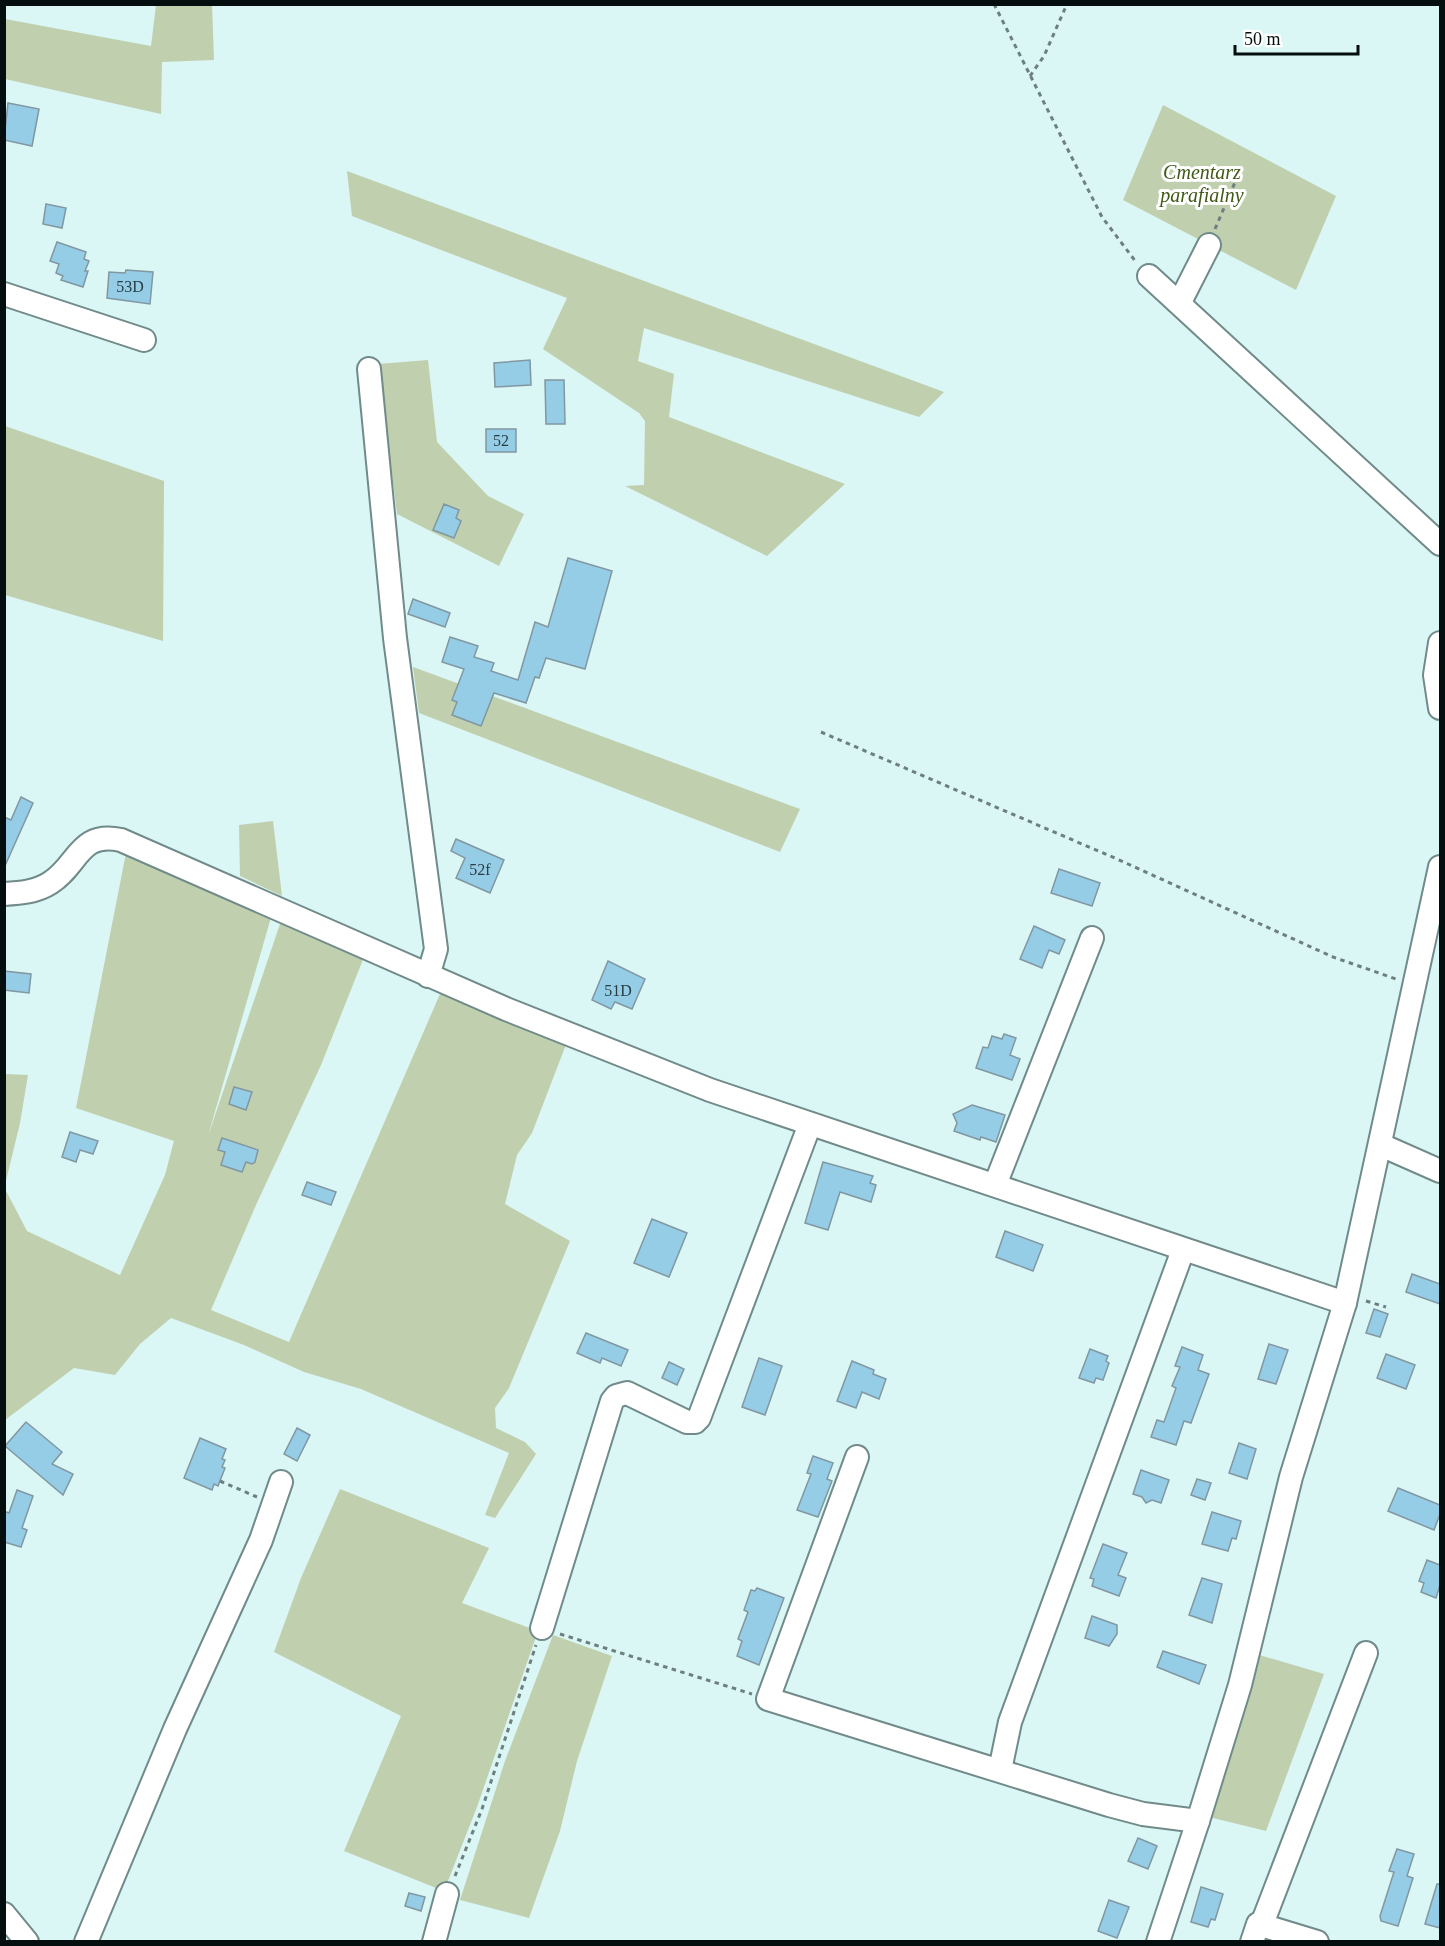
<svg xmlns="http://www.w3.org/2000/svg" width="1445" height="1946" font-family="Georgia,serif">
<rect width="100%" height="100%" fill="#daf6f5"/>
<g fill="#c0d0af">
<path d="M156,5H212L214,60L162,62L161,114L5,79V19L151,46Z"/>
<path d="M1163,105L1336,196L1296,290L1123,200Z"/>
<path d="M347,171L944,392L919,417L644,328L638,361L674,374L669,417L845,484L767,556L625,486L644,485L645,421L639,413L543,349L567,298L352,216Z"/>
<path d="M428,360L437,442L488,496L524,514L499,566L397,514L378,364Z"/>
<path d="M5,426L164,481L163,641L5,595Z"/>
<path d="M413,667L800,809L780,852L419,713Z"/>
<path d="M273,821L282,896L240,876L239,825Z"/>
<path d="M127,848L272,914L208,1136L282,918L364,957L321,1065L256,1205L211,1310L289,1342L440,994L567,1042L532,1133L517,1155L505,1204L570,1241L509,1388L495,1408L496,1428L525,1442L536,1454L495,1518L485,1515L509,1453L361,1389L304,1372L244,1345L171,1318L140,1344L115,1375L74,1368L5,1420L4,1187L27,1231L120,1275L165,1175L174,1141L76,1108Z"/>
<path d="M5,1074L28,1075L20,1123L5,1185Z"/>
<path d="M340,1489L489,1548L462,1603L538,1631L477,1807L446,1886L441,1890L344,1851L401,1716L274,1652L301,1578Z"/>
<path d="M553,1635L612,1656L577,1761L560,1831L529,1918L460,1900L505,1761Z"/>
<path d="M1256,1654L1324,1674L1266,1831L1209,1817Z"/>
</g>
<g fill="#96cde6" stroke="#8197a1" stroke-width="1.5">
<path d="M8,103L39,109L32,146L4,140Z"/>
<path d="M46,204L66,208L62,228L43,224Z"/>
<path d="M57,242L86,252L84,259L89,261L85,271H88L83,287L61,280L63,276L56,273L59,264L50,261Z"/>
<path d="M126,270L153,272L150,304L107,298L109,272L125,273Z"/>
<path d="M530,360L531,385L495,387L494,363Z"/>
<path d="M545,380H564L565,424H546Z"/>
<rect x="486" y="429" width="30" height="23"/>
<path d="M444,504L459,510L456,518L461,521L454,538L433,530Z"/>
<path d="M568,558L612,571L585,669L546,658L539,678L535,677L526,703L494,693L481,726L452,715L457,702L452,700L464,669L442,662L450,637L478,646L474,657L494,663L491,671L518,680L535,622L548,627Z"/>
<path d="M413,599L450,613L445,627L408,614Z"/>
<path d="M21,797L33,803L4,868V817L11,820Z"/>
<path d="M456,839L504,860L490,893L456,878L465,858L451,851Z"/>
<path d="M1059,869L1100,883L1092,906L1051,893Z"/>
<path d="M1034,926L1065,940L1059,954L1049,950L1042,968L1020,959Z"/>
<path d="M608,961L645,979L632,1009L615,1002L611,1009L592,1000Z"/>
<path d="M4,971L31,974L29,993L4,990Z"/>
<path d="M1004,1034L1016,1038L1010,1055L1020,1059L1012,1080L976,1068L983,1047L988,1048L992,1036L1002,1039Z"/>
<path d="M234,1087L252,1092L246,1110L229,1104Z"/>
<path d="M972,1105L1005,1115L996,1142L981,1137L980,1140L954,1131L957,1123L953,1114Z"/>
<path d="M70,1132L98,1141L93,1154L80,1150L76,1162L62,1157Z"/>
<path d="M222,1138L258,1150L255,1162L252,1164L246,1162L242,1172L221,1165L225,1152L218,1150Z"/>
<path d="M823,1162L873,1176L870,1183L876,1185L871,1202L840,1192L828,1230L805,1223Z"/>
<path d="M307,1182L336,1192L331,1205L302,1195Z"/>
<path d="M652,1219L687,1233L669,1277L634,1263Z"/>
<path d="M1005,1231L1043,1245L1033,1271L996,1257Z"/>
<path d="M1412,1274L1440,1284V1304L1406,1292Z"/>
<path d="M1374,1309L1388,1314L1380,1337L1366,1333Z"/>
<path d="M586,1333L628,1350L621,1366L602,1358L600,1363L577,1353Z"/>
<path d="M1269,1344L1288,1350L1276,1384L1258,1379Z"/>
<path d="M1182,1347L1203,1355L1198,1370L1209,1374L1191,1423L1184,1421L1176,1445L1151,1437L1157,1420L1164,1422L1176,1388L1172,1386L1180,1367L1175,1366Z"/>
<path d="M1090,1349L1108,1356L1106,1361L1109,1363L1103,1380L1096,1378L1094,1383L1079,1378Z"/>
<path d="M1386,1354L1415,1365L1406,1389L1377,1378Z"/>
<path d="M759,1358L782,1366L765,1415L742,1407Z"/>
<path d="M852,1361L874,1370L873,1374L886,1379L879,1399L862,1392L856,1408L837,1401Z"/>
<path d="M669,1362L684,1369L677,1385L662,1378Z"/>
<path d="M26,1422L62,1452L52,1464L73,1474L63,1495L5,1446Z"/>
<path d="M297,1428L310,1435L297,1461L284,1454Z"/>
<path d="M200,1438L226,1449L222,1459L225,1460L222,1467L225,1468L218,1486L214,1484L212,1490L184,1478Z"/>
<path d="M1239,1443L1256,1449L1247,1479L1229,1473Z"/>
<path d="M813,1456L833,1463L827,1479L832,1481L818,1517L797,1510L811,1474L807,1473Z"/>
<path d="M1141,1470L1169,1480L1161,1503L1152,1500L1146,1503L1142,1497L1133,1494Z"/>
<path d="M1197,1479L1211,1483L1205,1500L1191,1495Z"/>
<path d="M1398,1488L1440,1505V1514L1434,1530L1388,1511Z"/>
<path d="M17,1490L33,1496L22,1528L27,1530L21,1547L4,1542V1511L9,1513Z"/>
<path d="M1212,1512L1241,1521L1236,1539L1232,1538L1228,1551L1202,1544Z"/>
<path d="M1103,1544L1127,1553L1118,1575L1126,1578L1119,1596L1092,1586L1094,1579L1090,1578Z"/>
<path d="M1427,1560L1440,1565V1585L1436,1598L1421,1592L1424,1583L1419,1581Z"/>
<path d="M1202,1578L1222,1584L1212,1623L1189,1615Z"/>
<path d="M757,1588L784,1598L759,1665L737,1656L742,1641L738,1639L748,1612L744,1610L751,1590L755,1591Z"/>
<path d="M1092,1616L1117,1625V1634L1109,1646L1085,1638Z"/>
<path d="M1163,1651L1206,1665L1199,1684L1157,1667Z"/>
<path d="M1138,1838L1157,1846L1148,1869L1128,1861Z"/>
<path d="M1397,1849L1414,1854L1407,1876L1413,1878L1398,1926L1381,1921L1380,1916L1394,1872L1389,1871Z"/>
<path d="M1437,1884H1440V1928L1425,1924Z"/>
<path d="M1201,1887L1223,1894L1215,1920L1211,1919L1208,1927L1191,1922Z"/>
<path d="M409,1893L425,1897L421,1911L405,1906Z"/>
<path d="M1109,1900L1129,1907L1117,1938L1098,1931Z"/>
</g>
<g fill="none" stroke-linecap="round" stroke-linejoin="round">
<defs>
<g id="minor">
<path d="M1149,276L1440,544"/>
<path d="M4,294L144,340"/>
<path d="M1180,302L1209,245"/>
<path d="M369,369L395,638L436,949L428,976"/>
<path d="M1440,643L1435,675L1440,708"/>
<path d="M4,894C20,893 36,892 50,883C79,865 78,831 121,840L506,1009L710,1090L1345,1303"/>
<path d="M1381,1145L1440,1171"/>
<path d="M995,1185L1092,938"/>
<path d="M857,1457L768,1699L1109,1805L1143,1814L1198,1821"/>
<path d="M542,1628L612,1401L616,1396L627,1393L687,1422H695L699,1418L810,1124"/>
<path d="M1000,1770L1010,1722L1183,1250"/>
<path d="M4,1914L27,1942"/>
<path d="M1262,1924L1366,1653"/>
<path d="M86,1942L175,1729L261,1540L281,1482"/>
<path d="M434,1942L447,1894"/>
<path d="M1158,1942L1198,1821L1240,1685L1291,1477L1345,1303L1440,867"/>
<path d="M1252,1942L1258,1924L1317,1942"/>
</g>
</defs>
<use href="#minor" stroke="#718a8a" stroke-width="26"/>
<g stroke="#6d7f7e" stroke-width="3" stroke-dasharray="4.5 4.5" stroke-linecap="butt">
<path d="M994,4L1102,217L1136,262"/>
<path d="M1030,76L1044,56L1067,4"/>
<path d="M1215,229L1239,173"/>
<path d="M821,732L1117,859L1333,957L1396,979"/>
<path d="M1366,1301L1386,1307"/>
<path d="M220,1481L257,1497"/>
<path d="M560,1634L752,1694"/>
<path d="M455,1876L482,1809L536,1645"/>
</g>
<use href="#minor" stroke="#fff" stroke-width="22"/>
</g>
<g text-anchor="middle" stroke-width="6" stroke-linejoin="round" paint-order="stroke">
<g font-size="16" fill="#293e44">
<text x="130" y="292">53D</text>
<text x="501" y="446">52</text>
<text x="480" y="875">52f</text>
<text x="618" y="996">51D</text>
</g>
<g font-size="20" font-style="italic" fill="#3f5814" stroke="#fff">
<text x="1202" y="179">Cmentarz<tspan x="1202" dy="23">parafialny</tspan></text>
</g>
</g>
<rect width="1445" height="1946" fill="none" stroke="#050e0e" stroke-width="12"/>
<path d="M1235 45v9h123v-9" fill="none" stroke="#050e0e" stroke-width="3"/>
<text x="1244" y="45" font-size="18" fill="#050e0e" stroke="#ffffff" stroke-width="4.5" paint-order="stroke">50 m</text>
</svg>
